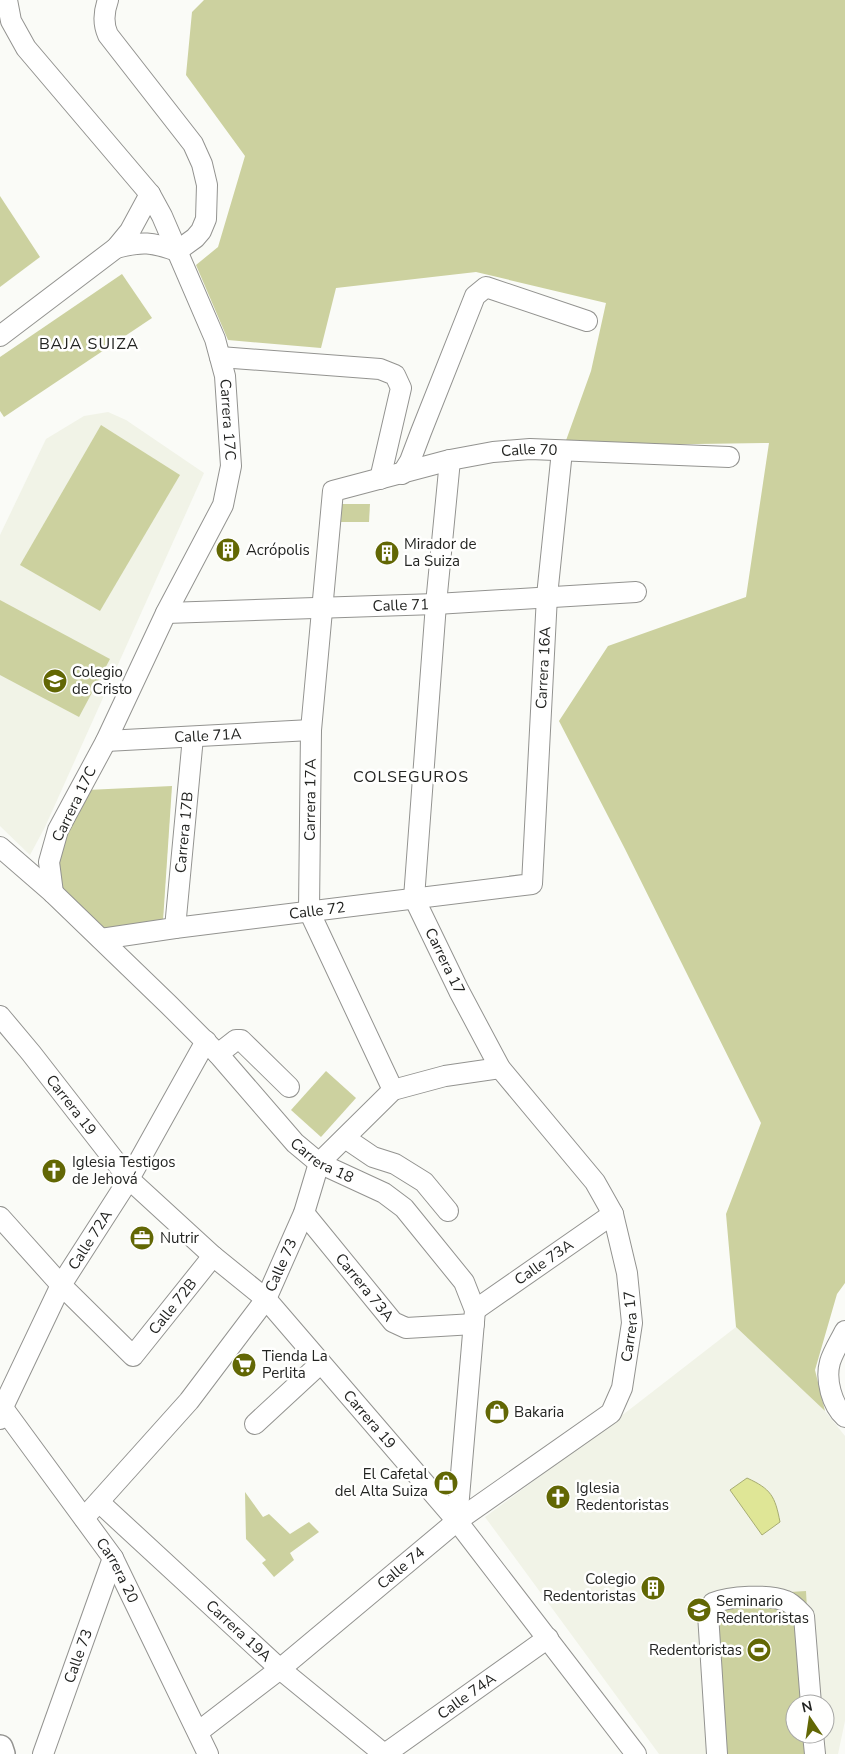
<svg xmlns="http://www.w3.org/2000/svg" width="845" height="1754" font-family="'Nunito Sans',sans-serif">
<rect width="100%" height="100%" fill="#fafbf7"/>
<g fill="#f1f3e7" fill-rule="evenodd">
<path d="M108,412L126,420L204,473L45,827L30,855L0,826V535L46,439L84,416Z"/>
<path d="M736,1327L825,1411L845,1436V1721L838,1754H659L485,1517L629,1410ZM795,1704H825V1734H795Z"/>
</g>
<g fill="#ccd19f">
<path d="M204,0H845V1283L837,1294L815,1370L825,1411L736,1327L726,1214L761,1123L625,849L559,721L608,646L746,597L769,443L564,446L591,371L606,303L476,272L336,288L321,348L228,340L196,265L218,247L245,156L186,75L192,12Z"/>
<path d="M0,196L40,257L0,287Z"/>
<path d="M122,274L152,318L4,417L0,411V357Z"/>
<path d="M101,425L180,475L100,611L20,565Z"/>
<path d="M342,504H370L369,522H341Z"/>
<path d="M0,600L110,659L79,717L0,675Z"/>
<path d="M172,786L163,921L105,928L81,913L61,887L56,860L64,838L87,790Z"/>
<path d="M326,1071L356,1098L321,1137L291,1110Z"/>
<path d="M245,1492L263,1517L269,1514L290,1534L309,1522L319,1532L290,1553L294,1560L274,1577L262,1563L266,1560L246,1539Z"/>
<path d="M806,1591L812,1704H795V1734H813L814,1754H714L706,1597Z"/>
</g>
<path fill="#dfe696" stroke="#a7ac73" d="M747,1478C771,1489 775,1496 780,1522L762,1535L730,1490Z"/>
<g fill="none" stroke-linecap="round" stroke-linejoin="round">
<defs>
<g id="minor">
<path id="s1" d="M7,0L11,21L26,48L150,194L162,216L215,339L225,376L231,466L223,505L166,613L106,741L58,830L49,862L53,893"/>
<path d="M108,0C104,11 103,24 108,35L186,135L193,144L202,164L207,185L206,219L201,231L195,238L177,251C152,242 142,241 116,248"/>
<path d="M0,336L116,248L130,231L150,194"/>
<path d="M220,357L380,369L395,375L401,388L380,479"/>
<path d="M402,474L410,461L421,432L475,296L486,287L587,321"/>
<path id="s2" d="M166,613L436,604L636,592"/>
<path id="s3" d="M106,741L311,730"/>
<path id="s4" d="M0,847L53,893L169,1005L218,1054L295,1143L319,1163L384,1193L404,1208L464,1282L475,1310L457,1521"/>
<path id="s5" d="M175,928L193,737"/>
<path id="s6" d="M101,939L175,928L532,884L547,596L562,451"/>
<path id="s7" d="M0,1016L31,1053L129,1179L213,1256L266,1299L457,1521L636,1754"/>
<path d="M218,1054L236,1040H241L289,1087"/>
<path id="s8" d="M393,1090L309,911L311,730L333,491L450,460L493,452L530,449L729,457"/>
<path d="M345,1138L373,1157L395,1164L424,1182L448,1211"/>
<path id="s9" d="M304,1213L393,1322L406,1328L474,1324"/>
<path id="s10" d="M0,1217L61,1285L133,1356L213,1256"/>
<path id="s11" d="M475,1310L613,1214"/>
<path d="M845,1331C840,1341 833,1352 830,1362C825,1380 832,1405 845,1417"/>
<path id="s12" d="M0,1404L113,1558L208,1754"/>
<path id="s13" d="M0,1419L3,1407L61,1285L129,1179L206,1041"/>
<path d="M255,1424L321,1363"/>
<path id="s14" d="M99,1502L280,1669L384,1754"/>
<path id="s15" d="M84,1518L189,1401L266,1299L304,1213L319,1163L393,1090L445,1076L500,1068"/>
<path id="s16" d="M198,1732L280,1669L457,1521L611,1413L622,1388L632,1323L627,1273L613,1214L595,1182L500,1068L459,991L414,898L436,604L450,460"/>
<path d="M813,1734L815,1754"/>
<path id="s17" d="M43,1754L113,1558"/>
<path id="s18" d="M385,1754L548,1638"/>
<path d="M717,1754L708,1614L713,1603C730,1596 768,1594 786,1601C792,1603 799,1611 804,1616L811,1704"/>
</g>
<path id="major" d="M0,1748L2,1754"/>
</defs>
<use href="#minor" stroke="#939390" stroke-width="22"/>
<use href="#major" stroke="#939390" stroke-width="28"/>
<use href="#minor" stroke="#fff" stroke-width="20"/>
<use href="#major" stroke="#fff" stroke-width="25"/>
</g>
<defs>
<symbol id="building-disc" viewBox="-11 -11 22 22"><circle r="9.5" fill="#626704" stroke="#fffffe"/><path d="M-4-6H4V6H1V3H-1V6H-4ZM-2.5-4.3h1.7v1.8h-1.7ZM.8-4.3h1.7v1.8H.8ZM-2.5-1h1.7V.8h-1.7ZM.8-1h1.7V.8H.8Z" fill="#fff"/></symbol>
<symbol id="school-disc" viewBox="-11 -11 22 22"><circle r="9.5" fill="#626704" stroke="#fffffe"/><path d="M0-5L7-2L0 1L-7-2ZM-4 1L0 2.5L4 1V4Q0 6-4 4Z" fill="#fff"/></symbol>
<symbol id="church-disc" viewBox="-11 -11 22 22"><circle r="9.5" fill="#626704" stroke="#fffffe"/><path d="M-1.2-6h2.4v3.5h3.3v2.4h-3.3V6h-2.4V-.1h-3.3v-2.4h3.3Z" fill="#fff"/></symbol>
<symbol id="office-disc" viewBox="-11 -11 22 22"><circle r="9.5" fill="#626704" stroke="#fffffe"/><path d="M-6-3h4V-5.5h4V-3h4V5H-6ZM-1-4.5V-3h2v-1.5ZM-6 0V1H6V0Z" fill="#fff"/></symbol>
<symbol id="supermarket-disc" viewBox="-11 -11 22 22"><circle r="9.5" fill="#626704" stroke="#fffffe"/><path d="M-6-5.5h2.5l.6 2H6L4.5 2H-2.5L-4.4-4H-6ZM-1.5 3.2a1.3 1.3 0 1 0 .1 0ZM3 3.2a1.3 1.3 0 1 0 .1 0Z" fill="#fff"/></symbol>
<symbol id="shop-disc" viewBox="-11 -11 22 22"><circle r="9.5" fill="#626704" stroke="#fffffe"/><path d="M-5-2.5h2.3a2.7 3.5 0 0 1 5.4 0H5L5.5 6h-11ZM-1.5-2.5h3a1.5 2.3 0 0 0-3 0Z" fill="#fff"/></symbol>
<symbol id="stadium-disc" viewBox="-11 -11 22 22"><circle r="9.5" fill="#626704" stroke="#fffffe"/><path d="M0-5a6.5 5 0 1 0 0 10a6.5 5 0 1 0 0-10ZM-3.5-1.8h7v3.6h-7Z" fill="#fff"/></symbol>
</defs>
<g fill-rule="evenodd">
<use href="#building-disc" x="214" y="536" width="28" height="28"/>
<use href="#building-disc" x="373" y="539" width="28" height="28"/>
<use href="#school-disc" x="41" y="667" width="28" height="28"/>
<use href="#church-disc" x="40" y="1157" width="28" height="28"/>
<use href="#office-disc" x="128" y="1224" width="28" height="28"/>
<use href="#supermarket-disc" x="230" y="1351" width="28" height="28"/>
<use href="#shop-disc" x="483" y="1398" width="28" height="28"/>
<use href="#shop-disc" x="432" y="1469" width="28" height="28"/>
<use href="#church-disc" x="544" y="1483" width="28" height="28"/>
<use href="#building-disc" x="639" y="1574" width="28" height="28"/>
<use href="#school-disc" x="685" y="1596" width="28" height="28"/>
<use href="#stadium-disc" x="745" y="1636" width="28" height="28"/>
</g>
<g text-anchor="middle" stroke-width="5" stroke-linejoin="round" paint-order="stroke">
<g font-size="15" fill="#232422" stroke="#fffffe">
<text dy="5" stroke="none"><textPath href="#s1" startOffset="485">Carrera 17C</textPath></text>
<text dy="5" stroke="none"><textPath href="#s8" startOffset="820">Calle 70</textPath></text>
<text dy="5" stroke="none"><textPath href="#s2" startOffset="235">Calle 71</textPath></text>
<text dy="5" stroke="none"><textPath href="#s6" startOffset="651">Carrera 16A</textPath></text>
<text dy="5" stroke="none"><textPath href="#s3" startOffset="102">Calle 71A</textPath></text>
<text dy="5" stroke="none"><textPath href="#s8" startOffset="309">Carrera 17A</textPath></text>
<text transform="translate(74 804) rotate(-64)" y="5">Carrera 17C</text>
<text dy="5" stroke="none"><textPath href="#s5" startOffset="96">Carrera 17B</textPath></text>
<text dy="5" stroke="none"><textPath href="#s6" startOffset="218">Calle 72</textPath></text>
<text transform="translate(445 961) rotate(64)" y="5">Carrera 17</text>
<text dy="5" stroke="none"><textPath href="#s7" startOffset="114">Carrera 19</textPath></text>
<text dy="5" stroke="none"><textPath href="#s4" startOffset="451">Carrera 18</textPath></text>
<text dy="5" stroke="none"><textPath href="#s13" startOffset="201">Calle 72A</textPath></text>
<text dy="5" stroke="none"><textPath href="#s11" startOffset="84">Calle 73A</textPath></text>
<text dy="5" stroke="none"><textPath href="#s15" startOffset="322">Calle 73</textPath></text>
<text dy="5" stroke="none"><textPath href="#s9" startOffset="96">Carrera 73A</textPath></text>
<text dy="5" stroke="none"><textPath href="#s10" startOffset="256">Calle 72B</textPath></text>
<text dy="5" stroke="none"><textPath href="#s16" startOffset="612">Carrera 17</textPath></text>
<text dy="5" stroke="none"><textPath href="#s7" startOffset="549">Carrera 19</textPath></text>
<text dy="5" stroke="none"><textPath href="#s16" startOffset="261">Calle 74</textPath></text>
<text dy="5" stroke="none"><textPath href="#s12" startOffset="204">Carrera 20</textPath></text>
<text dy="5" stroke="none"><textPath href="#s14" startOffset="190">Carrera 19A</textPath></text>
<text dy="5" stroke="none"><textPath href="#s17" startOffset="104">Calle 73</textPath></text>
<text dy="5" stroke="none"><textPath href="#s18" startOffset="100">Calle 74A</textPath></text>
</g>
<g font-size="15" fill="#232422" stroke="#fffffe" text-anchor="start">
<text x="404" y="549">Mirador de<tspan x="404" dy="17">La Suiza</tspan></text>
<text x="246" y="555">Acrópolis</text>
<text x="72" y="677">Colegio<tspan x="72" dy="17">de Cristo</tspan></text>
<text x="72" y="1167">Iglesia Testigos<tspan x="72" dy="17">de Jehová</tspan></text>
<text x="160" y="1243">Nutrir</text>
<text x="262" y="1361">Tienda La<tspan x="262" dy="17">Perlita</tspan></text>
<text x="514" y="1417">Bakaria</text>
<text x="428" y="1479" text-anchor="end">El Cafetal<tspan x="428" dy="17">del Alta Suiza</tspan></text>
<text x="576" y="1493">Iglesia<tspan x="576" dy="17">Redentoristas</tspan></text>
<text x="636" y="1584" text-anchor="end">Colegio<tspan x="636" dy="17">Redentoristas</tspan></text>
<text x="716" y="1606">Seminario<tspan x="716" dy="17">Redentoristas</tspan></text>
<text x="742" y="1655" text-anchor="end">Redentoristas</text>
</g>
<g font-size="16" letter-spacing="1" fill="#232422" stroke="#fffffe">
<text x="89" y="349">BAJA SUIZA</text>
<text x="411" y="782">COLSEGUROS</text>
</g>
</g>
<g transform="translate(810 1719) rotate(347)"><circle r="24" fill="#fffffe" stroke="#a7a7a6"/>
<path d="M0-4L9 19L0 12L-9 19Z" fill="#626704"/>
<text y="-8" font-size="14" font-weight="bold" text-anchor="middle" fill="#232422">N</text>
</g>
</svg>
